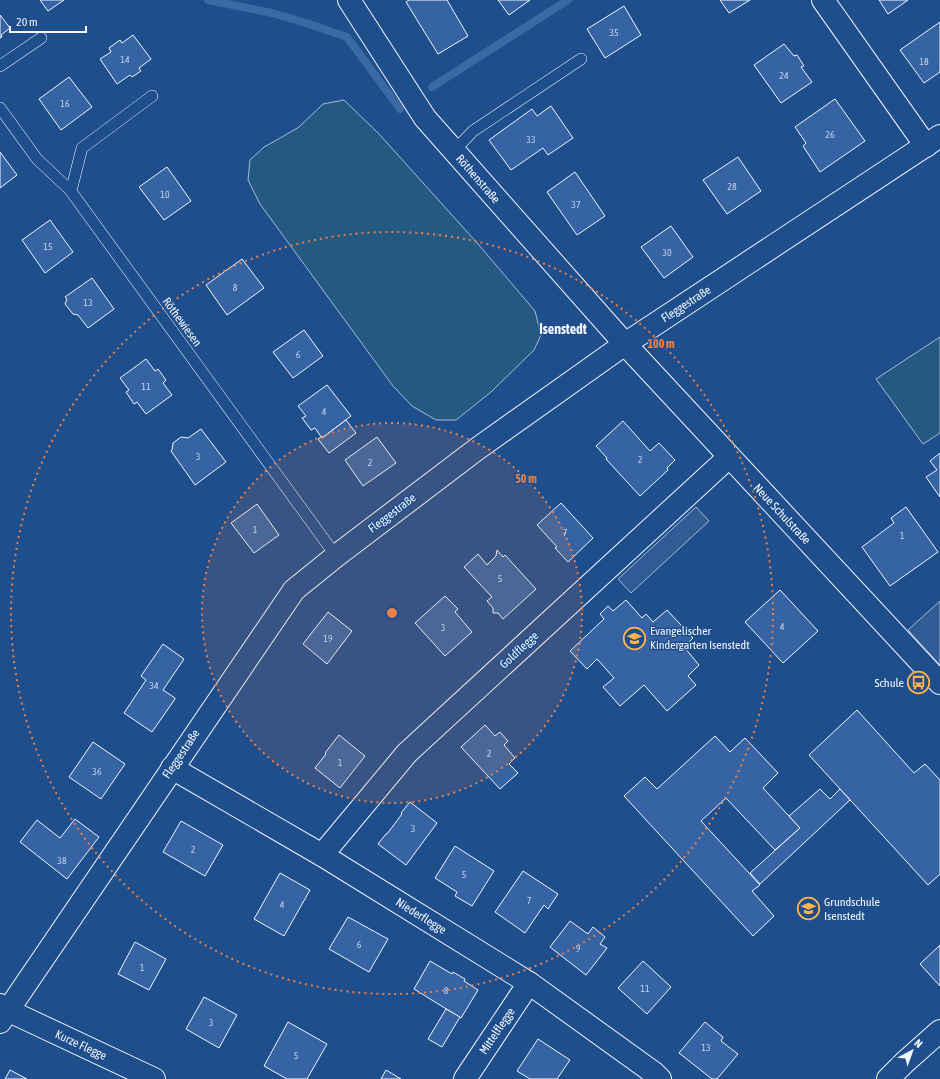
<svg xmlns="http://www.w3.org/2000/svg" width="940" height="1079" font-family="'Asap Condensed',sans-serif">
<rect width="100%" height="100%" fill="#1f4e8c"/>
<g fill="#245a82" stroke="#a8bbd7">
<path d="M344,100L379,134L478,244L535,311L541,335L534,350L491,392L456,420H436L412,406L393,386L260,204L248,180L250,160L264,147L282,137L299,127L323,104Z"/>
<path d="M940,337V433L923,444L876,379Z"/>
</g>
<g fill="#305b95" stroke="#a8bbd7">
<path d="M696,507L709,521L631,593L618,579Z"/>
<path d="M940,601V665L908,630Z"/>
</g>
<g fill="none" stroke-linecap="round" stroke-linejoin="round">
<g stroke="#3b69a3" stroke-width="8">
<path d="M208,0L272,13L306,23L347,37L400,109"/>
<path d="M432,87L568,0"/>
</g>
</g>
<g fill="#3563a3" stroke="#f2f6ff">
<path d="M40,0H64L48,11Z"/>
<path d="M409,0H447L468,36L438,54L406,2Z"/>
<path d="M498,0H530L509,15Z"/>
<path d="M720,0H750L729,13Z"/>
<path d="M879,0H908L888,14Z"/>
<path d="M624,6L641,35L605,58L587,29Z"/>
<path d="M0,15L10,28L1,35L2,37L0,38Z"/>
<path d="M940,22V72L924,83L900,50Z"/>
<path d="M133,35L151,59L139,68L141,71L132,77L130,75L117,84L100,59L111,52L109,48L120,40L122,43Z"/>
<path d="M784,44L794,56L797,55L804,66L801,67L812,82L781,103L754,65Z"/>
<path d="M69,77L92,107L61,130L39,99Z"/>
<path d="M835,99L865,141L820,172L803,146L806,143L795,127Z"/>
<path d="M551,106L573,138L548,155L543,148L511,170L489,140L532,109L537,116Z"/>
<path d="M0,152L17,175L0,188Z"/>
<path d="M738,157L761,191L727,214L703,180Z"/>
<path d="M167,167L191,201L164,220L139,187Z"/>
<path d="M575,172L605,216L577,235L547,192Z"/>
<path d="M50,220L73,252L45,273L22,240Z"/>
<path d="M671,226L693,257L664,278L641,247Z"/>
<path d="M242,259L264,288L227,315L206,285Z"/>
<path d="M92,278L114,309L88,328L78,315L73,314L65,304L67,299L65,297Z"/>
<path d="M304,330L323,356L293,378L273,352Z"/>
<path d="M146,359L155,371L158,369L166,380L163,383L172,395L146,414L137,402L134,404L126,392L129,390L120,378Z"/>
<path d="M327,385L351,416L322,438L315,428L311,430L302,418L306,416L298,406Z"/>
<path d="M346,420L356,433L329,453L318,439L321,437L322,438Z"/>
<path d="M623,421L650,451L659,443L675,460L667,468L668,470L640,496L606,459L607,458L596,446Z"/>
<path d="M201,429L226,462L195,485L171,451L172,450L173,443L181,437L188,438Z"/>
<path d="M377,437L396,463L363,486L345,460Z"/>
<path d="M940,453V497L926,477L937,470L930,461Z"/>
<path d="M561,503L593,538L568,562L555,548L557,547L537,525Z"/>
<path d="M257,504L279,535L254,553L231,523Z"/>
<path d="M906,507L938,552L890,586L862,547L894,523L891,518Z"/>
<path d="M497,550L503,557L505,555L536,589L503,619L498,613H493V608L487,601L492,597L464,567L478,554L487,565L496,556Z"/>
<path d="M780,590L818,631L783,663L745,622Z"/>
<path d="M445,596L458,609L455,612L472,632L445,656L415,623Z"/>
<path d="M626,600L642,618L646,614L653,622L667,610L693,638L684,647L699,665L688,676L696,685L667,711L644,685L620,706L603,687L614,678L597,659L587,669L570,651L604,619L600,614L608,606L613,611Z"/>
<path d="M328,612L352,631L327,664L303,644Z"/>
<path d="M163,644L184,659L163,690L175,698V699L152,732L124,713L146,680L141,676Z"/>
<path d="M857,710L914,773L925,764L940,780V874L928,885L809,755Z"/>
<path d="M485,725L495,736L500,732L508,741L504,745L515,758L509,764L518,773L500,789L461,747Z"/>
<path d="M339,735L365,756L340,788L315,768L326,754L325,753Z"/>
<path d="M715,736L730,752L745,738L778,773L763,788L800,828L775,850L726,798L701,821L760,885L752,891L774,916L753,936L624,796L645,777L657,789Z"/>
<path d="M93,742L125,764L101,799L69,777Z"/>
<path d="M820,789L830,799L840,789L850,800L760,884L750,873L800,828L789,816Z"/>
<path d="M410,802L437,823L406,865L378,844L386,834H387L402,814L401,813Z"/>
<path d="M75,819L99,837L67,879L20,842L37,820L60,838Z"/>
<path d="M181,821L223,845L205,876L163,852Z"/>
<path d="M455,846L494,871L472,906L455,896L457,892L435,878Z"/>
<path d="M523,871L558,894L548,909L544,905L525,933L495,912Z"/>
<path d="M280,873L310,890L284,936L254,919Z"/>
<path d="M348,917L388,939L369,972L329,949Z"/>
<path d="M570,921L588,934L593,927L605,937L600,944L607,948L586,975L550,947Z"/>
<path d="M135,942L166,959L149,990L118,974Z"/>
<path d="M940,945V986L920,964Z"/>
<path d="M430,961L452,974L453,972L465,979L464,981L478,990L461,1018L414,989Z"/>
<path d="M643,961L671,987L647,1014L618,988Z"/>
<path d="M204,997L237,1015L219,1048L186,1029Z"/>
<path d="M446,1009L460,1017L442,1047L428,1039Z"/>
<path d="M288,1022L327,1044L307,1079H287L264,1066Z"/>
<path d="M705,1022L723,1037L721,1041L738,1054L717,1079H712L679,1053Z"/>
<path d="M538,1039L570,1060L557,1079H530L517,1071Z"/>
<path d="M10,1070L27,1079H5Z"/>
<path d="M386,1070L401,1079H381Z"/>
</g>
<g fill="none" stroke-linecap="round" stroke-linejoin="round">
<defs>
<g id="service">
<path d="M0,66L41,38"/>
<path d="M0,108L37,159L70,190L336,556"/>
<path d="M454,151L473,131L581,59"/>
<path d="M71,191L82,148L152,96"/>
</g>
<g id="minor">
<path d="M349,0L425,118L625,344L940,683"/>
<path d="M823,0L926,146"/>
<path d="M172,768L322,855L529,983L654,1073L660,1079"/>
<path d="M322,855L407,753L729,457"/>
<path d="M0,1005L7,1010L154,1079"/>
<path d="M0,1022L294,590L336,556L477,449L625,344L940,136"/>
<path d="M465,1079L529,983"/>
<path d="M888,1079L905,1062L940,1031"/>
</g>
</defs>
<use href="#service" stroke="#f2f6ff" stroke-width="12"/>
<use href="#minor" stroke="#f2f6ff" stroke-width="24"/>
<use href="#service" stroke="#1f4e8c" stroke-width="11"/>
<use href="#minor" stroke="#1f4e8c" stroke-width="22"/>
</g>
<circle cx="392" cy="613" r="190" fill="#ea8049" fill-opacity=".12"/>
<g fill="none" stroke="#ea8049" stroke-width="2" stroke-dasharray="2 4">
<circle cx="392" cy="613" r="190"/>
<circle cx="392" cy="613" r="381"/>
</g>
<defs>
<symbol id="school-ring" viewBox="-11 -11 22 22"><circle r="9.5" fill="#1f4e8c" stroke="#ffb74d" stroke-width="1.5"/><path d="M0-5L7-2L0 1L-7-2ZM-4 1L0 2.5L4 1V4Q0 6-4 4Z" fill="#ffb74d"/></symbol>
<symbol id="bus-ring" viewBox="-11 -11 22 22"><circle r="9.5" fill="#1f4e8c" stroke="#ffb74d" stroke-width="1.5"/><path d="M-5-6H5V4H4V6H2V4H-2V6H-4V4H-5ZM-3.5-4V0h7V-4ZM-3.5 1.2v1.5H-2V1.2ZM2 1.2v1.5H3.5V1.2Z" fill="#ffb74d"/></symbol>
</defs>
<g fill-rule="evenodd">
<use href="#school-ring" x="622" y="626" width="25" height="25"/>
<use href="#bus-ring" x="906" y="670" width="25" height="25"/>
<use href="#school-ring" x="796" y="896" width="25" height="25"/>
</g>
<g text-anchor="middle" stroke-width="3" stroke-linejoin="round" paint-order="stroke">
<g font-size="10" fill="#c3d1e8">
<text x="614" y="36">35</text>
<text x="125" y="63">14</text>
<text x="924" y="65">18</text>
<text x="784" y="79">24</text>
<text x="65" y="107">16</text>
<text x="830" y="138">26</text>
<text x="531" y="143">33</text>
<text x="732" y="190">28</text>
<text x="165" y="198">10</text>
<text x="576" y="208">37</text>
<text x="48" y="250">15</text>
<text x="667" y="256">30</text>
<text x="235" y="291">8</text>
<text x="88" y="306">13</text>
<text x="298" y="358">6</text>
<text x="146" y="390">11</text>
<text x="324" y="415">4</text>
<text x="198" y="460">3</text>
<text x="640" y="463">2</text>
<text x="370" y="466">2</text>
<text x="255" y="533">1</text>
<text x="565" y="536">7</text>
<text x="902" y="539">1</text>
<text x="500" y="582">5</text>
<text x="782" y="630">4</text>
<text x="443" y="631">3</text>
<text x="328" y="642">19</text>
<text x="154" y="689">34</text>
<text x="489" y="757">2</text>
<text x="340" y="766">1</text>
<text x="97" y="775">36</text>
<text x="413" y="832">3</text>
<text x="193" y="853">2</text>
<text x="62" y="864">38</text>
<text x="464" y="878">5</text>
<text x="529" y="904">7</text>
<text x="282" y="908">4</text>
<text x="359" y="948">6</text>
<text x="578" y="952">9</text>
<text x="142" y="971">1</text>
<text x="645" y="992">11</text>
<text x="446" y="994">8</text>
<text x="211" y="1026">3</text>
<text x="706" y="1051">13</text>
<text x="296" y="1059">5</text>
</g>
<g font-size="12" fill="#f2f6ff" stroke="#1f4e8c">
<text transform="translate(478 179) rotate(49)" y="4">Röthenstraße</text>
<text transform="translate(686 304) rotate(-33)" y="4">Fleggestraße</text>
<text transform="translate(182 322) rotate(54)" y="4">Röthewiesen</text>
<text transform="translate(392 513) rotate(-37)" y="4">Fleggestraße</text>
<text transform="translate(782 514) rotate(47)" y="4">Neue Schulstraße</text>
<text transform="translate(519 650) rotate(-43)" y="4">Goldflegge</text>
<text transform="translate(181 754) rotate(-56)" y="4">Fleggestraße</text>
<text transform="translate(421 916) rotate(32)" y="4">Niederflegge</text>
<text transform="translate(497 1031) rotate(-56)" y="4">Mittelflegge</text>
<text transform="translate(81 1045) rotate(25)" y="4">Kurze Flegge</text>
</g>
<g font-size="12" fill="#f2f6ff" stroke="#1f4e8c" text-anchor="start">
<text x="650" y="635">Evangelischer<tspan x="650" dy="14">Kindergarten Isenstedt</tspan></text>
<text x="904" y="687" text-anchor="end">Schule</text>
<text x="824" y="906">Grundschule<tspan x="824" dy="14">Isenstedt</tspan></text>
</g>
<g font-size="14" font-weight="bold" fill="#f2f6ff" stroke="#1f4e8c">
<text x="563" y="334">Isenstedt</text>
</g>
</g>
<circle cx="392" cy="613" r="6" fill="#ea8049" stroke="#1f4e8c" stroke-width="2"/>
<g font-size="12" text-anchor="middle" font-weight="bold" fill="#ea8049" stroke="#1f4e8c" stroke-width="3" stroke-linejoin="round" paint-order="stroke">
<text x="661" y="348">100 m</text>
<text x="526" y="483">50 m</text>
</g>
<g transform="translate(912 1051) rotate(41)" stroke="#1f4e8c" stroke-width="3" paint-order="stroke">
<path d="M0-3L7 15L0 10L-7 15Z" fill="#f2f6ff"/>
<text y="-6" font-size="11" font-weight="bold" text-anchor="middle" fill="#f2f6ff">N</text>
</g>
<path d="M10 26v6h76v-6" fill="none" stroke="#f2f6ff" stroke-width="2"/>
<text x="16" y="26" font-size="12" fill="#f2f6ff" stroke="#1f4e8c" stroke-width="3" paint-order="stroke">20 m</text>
</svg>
